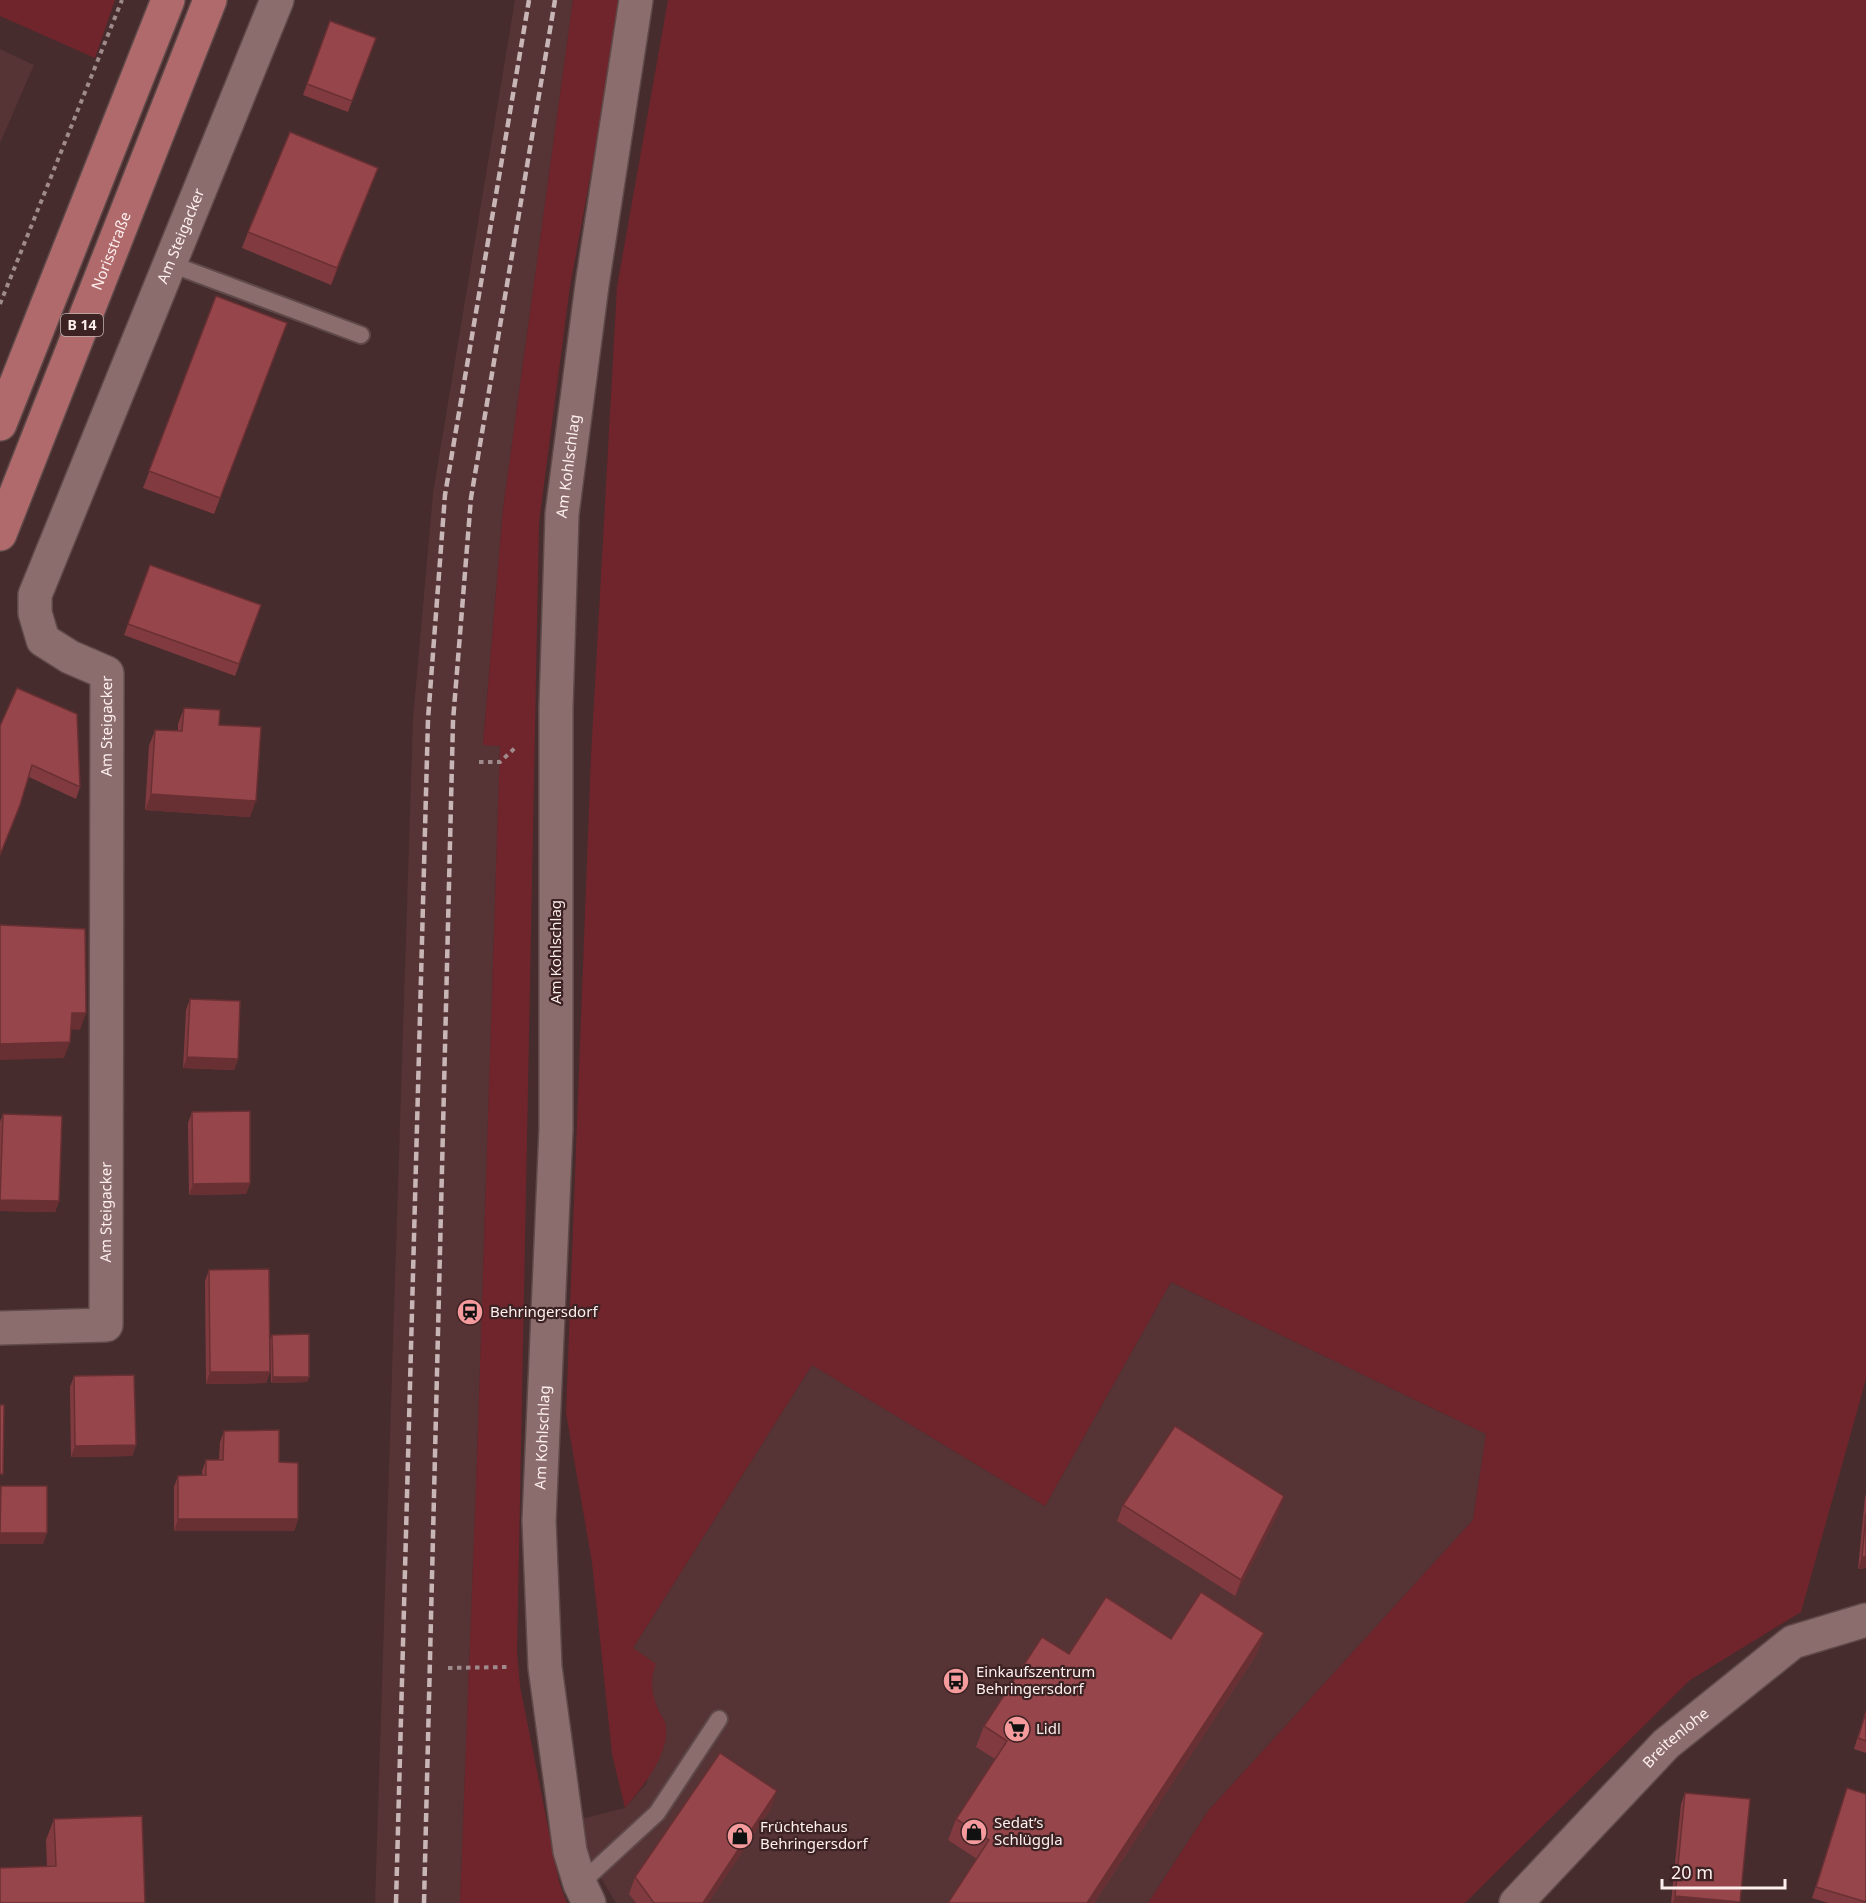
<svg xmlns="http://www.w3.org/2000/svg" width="1866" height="1903" font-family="'Noto Sans',sans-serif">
<rect width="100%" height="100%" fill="#472c2d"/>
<g fill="#563334">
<path d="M515,0H573L503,509L483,744L500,746L477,1460L460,1903H375L413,719L433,493Z"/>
<path d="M0,49L34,65L0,143Z"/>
<path d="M1171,1282L1486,1434L1473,1520L1208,1811L1148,1903H616L590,1860L581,1819L625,1808L646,1784L666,1725L652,1697V1673L633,1648L812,1365L1045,1506Z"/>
</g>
<g fill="#70252c">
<path d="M0,0H115L95,58L0,16Z"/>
<path d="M573,0H623L570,286L539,522L517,1651L520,1686L559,1882L567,1903H460L477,1460L500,746L483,745L503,509Z"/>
<path d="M668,0H1866V1379L1801,1612L1690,1680L1465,1903H1148L1208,1811L1473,1520L1486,1434L1171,1282L1045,1506L812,1365L633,1648L656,1664C649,1681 652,1697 660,1713C662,1717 666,1722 666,1726C670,1753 642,1788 625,1808L612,1754L592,1562L566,1413L591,756L617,287Z"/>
</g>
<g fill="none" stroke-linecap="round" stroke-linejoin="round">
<defs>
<g id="service">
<path d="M171,264L361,335"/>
<path d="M580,1884L657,1813L719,1719"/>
</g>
<g id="minor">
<path id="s1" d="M0,1328L106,1325L107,673L70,657L43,640L35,613V595L277,0"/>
<path id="s2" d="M589,1903L580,1884L570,1851L545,1667L539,1521L556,1129V708L562,514L592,285L636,0"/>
<path id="s3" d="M1516,1903L1666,1744L1793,1642L1866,1620"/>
</g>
<g id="primary">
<path d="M0,424L168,0"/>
<path id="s4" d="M0,534L210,0"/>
</g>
</defs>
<use href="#service" stroke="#5f4949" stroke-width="20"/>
<use href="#minor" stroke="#5f4949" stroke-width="36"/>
<use href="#primary" stroke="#5f4949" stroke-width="36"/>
<g stroke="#a08b8c" stroke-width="4" stroke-dasharray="4.5 4.5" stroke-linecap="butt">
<path d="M0,304L122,0"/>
<path d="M479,762H500L517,746"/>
<path d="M448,1668L507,1667"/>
</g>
<use href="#service" stroke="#8c6d6d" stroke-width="16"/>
<use href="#minor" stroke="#8c6d6d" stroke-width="33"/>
<use href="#primary" stroke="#b06a6c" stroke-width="33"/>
<g stroke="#c8b6b6" stroke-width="4.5" stroke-dasharray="9 4.5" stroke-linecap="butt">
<path d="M396,1903L428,719L445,495L529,0"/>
<path d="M424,1903L453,721L471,498L555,0"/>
</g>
</g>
<g fill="#813b40">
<path d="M330,21L376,38L348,112L303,95Z"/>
<path d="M378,168L331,285L242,248L248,232Z"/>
<path d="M216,296L287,323L214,514L143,488Z"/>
<path d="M150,565L261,605L235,676L124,635Z"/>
<path d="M184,708L219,725L250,817L145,810L149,746L155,730L178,731V724Z"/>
<path d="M0,726L80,787L76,799L29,777Z"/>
<path d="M190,999L238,1059L234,1070L183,1068L186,1010Z"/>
<path d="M192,1112L250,1183L246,1194L189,1195L188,1123Z"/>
<path d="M3,1114L59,1201L55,1212L0,1211V1122Z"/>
<path d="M209,1270L270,1372L266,1383L206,1384L205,1281Z"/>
<path d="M272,1335L309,1377L307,1382L271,1383L270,1340Z"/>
<path d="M74,1376L136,1445L132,1456L71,1457L70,1387Z"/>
<path d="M224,1431L279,1462L298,1519L294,1531H174V1487L178,1476L202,1475V1471L206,1460H219L220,1442Z"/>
<path d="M1866,1494V1568L1858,1569L1865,1497Z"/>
<path d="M1284,1496L1278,1513L1235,1596L1117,1521L1123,1505Z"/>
<path d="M1264,1633L1256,1655L1094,1903H948L977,1859L948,1840L956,1819L995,1759L976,1747L984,1726L1069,1654L1171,1639Z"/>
<path d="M1866,1710V1753L1854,1749Z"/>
<path d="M1847,1788L1866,1794V1903H1828L1812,1898Z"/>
<path d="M1685,1793L1740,1903H1671L1681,1804Z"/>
<path d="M771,1808L708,1903H636L629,1894L635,1877Z"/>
<path d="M54,1819L145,1903L47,1866L46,1840Z"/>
</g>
<g fill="#693034">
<path d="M378,168L372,184L331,285L337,268Z"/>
<path d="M151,794L256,801L250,817L145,810Z"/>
<path d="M72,1013H86L80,1030L66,1029Z"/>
<path d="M70,1042L64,1058L0,1060V1044Z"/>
<path d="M187,1057L238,1059L234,1070L183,1068Z"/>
<path d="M250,1183L246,1194L189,1195L193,1184Z"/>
<path d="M0,1200L59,1201L55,1212L0,1211Z"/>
<path d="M210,1372H270L266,1383L206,1384Z"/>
<path d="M273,1377H309L307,1382L271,1383Z"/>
<path d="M136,1445L132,1456L71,1457L75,1446Z"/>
<path d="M1284,1496L1278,1513L1235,1596L1241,1580Z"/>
<path d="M178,1519H298L294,1531H174Z"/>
<path d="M0,1533H47L43,1544H0Z"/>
<path d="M1862,1557H1866V1568L1858,1569Z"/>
<path d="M1264,1633L1256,1655L1094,1903H1087Z"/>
<path d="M777,1791L771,1808L708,1903H703Z"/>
<path d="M1675,1896L1740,1902V1903H1673Z"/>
</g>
<g fill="#96454a" stroke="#693034" stroke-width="1.5">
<path d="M330,21L376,38L352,101L307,84Z"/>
<path d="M290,132L378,168L337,268L248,232Z"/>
<path d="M216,296L287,323L220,498L149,471Z"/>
<path d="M150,565L261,605L239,664L128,624Z"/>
<path d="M17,688L77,714L80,787L32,765L20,805L0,855V726Z"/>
<path d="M184,708L220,710L219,725L261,727L256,801L151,794L155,730L182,731Z"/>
<path d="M0,925L85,929L86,1013H72L70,1042L0,1044Z"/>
<path d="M190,999L240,1001L238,1059L187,1057Z"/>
<path d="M250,1111V1183L193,1184L192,1112Z"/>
<path d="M3,1114L62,1116L59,1201L0,1200Z"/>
<path d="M269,1269L270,1372H210L209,1270Z"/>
<path d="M309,1334V1377H273L272,1335Z"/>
<path d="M134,1375L136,1445L75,1446L74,1376Z"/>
<path d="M0,1405H4L3,1474H0Z"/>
<path d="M1175,1426L1284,1496L1241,1580L1123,1505Z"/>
<path d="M279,1430V1462L298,1463V1519H178V1476L206,1475V1460H223L224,1431Z"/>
<path d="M1,1486H47V1533H0Z"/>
<path d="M1866,1514V1557H1862Z"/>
<path d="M1201,1592L1264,1633L1087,1903H948L989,1840L956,1819L1007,1741L984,1726L1042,1637L1069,1654L1106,1597L1171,1639Z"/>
<path d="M1866,1712V1741L1858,1738Z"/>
<path d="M720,1753L777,1791L703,1903H654L635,1877Z"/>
<path d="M1847,1788L1866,1794V1902L1816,1887Z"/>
<path d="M1685,1793L1750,1799L1740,1902L1675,1896Z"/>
<path d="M142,1816L145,1903H0V1868L56,1866L54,1819Z"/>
</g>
<defs>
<symbol id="station-disc" viewBox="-11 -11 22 22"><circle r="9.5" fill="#f59b9d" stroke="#3c2223"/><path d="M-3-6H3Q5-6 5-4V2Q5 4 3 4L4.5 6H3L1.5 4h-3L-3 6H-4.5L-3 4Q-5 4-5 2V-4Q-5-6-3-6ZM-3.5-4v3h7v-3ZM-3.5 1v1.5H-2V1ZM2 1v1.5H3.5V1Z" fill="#111"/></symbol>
<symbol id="bus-disc" viewBox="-11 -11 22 22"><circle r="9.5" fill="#f59b9d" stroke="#3c2223"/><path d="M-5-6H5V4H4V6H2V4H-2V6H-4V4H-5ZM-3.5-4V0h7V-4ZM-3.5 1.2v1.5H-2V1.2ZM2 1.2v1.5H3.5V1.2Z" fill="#111"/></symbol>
<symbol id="supermarket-disc" viewBox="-11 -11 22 22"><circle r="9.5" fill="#f59b9d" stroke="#3c2223"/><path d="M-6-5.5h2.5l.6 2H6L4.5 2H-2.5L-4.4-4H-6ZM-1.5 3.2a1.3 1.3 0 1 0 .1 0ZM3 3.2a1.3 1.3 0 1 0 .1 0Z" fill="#111"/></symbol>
<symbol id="shop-disc" viewBox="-11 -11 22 22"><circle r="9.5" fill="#f59b9d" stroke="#3c2223"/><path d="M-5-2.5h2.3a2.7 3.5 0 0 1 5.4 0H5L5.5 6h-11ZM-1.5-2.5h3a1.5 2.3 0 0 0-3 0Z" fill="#111"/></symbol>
</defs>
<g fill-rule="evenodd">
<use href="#station-disc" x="455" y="1297" width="30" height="30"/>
<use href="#bus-disc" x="941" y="1666" width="30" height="30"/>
<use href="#supermarket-disc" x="1002" y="1714" width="30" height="30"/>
<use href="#shop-disc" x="959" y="1817" width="30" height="30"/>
<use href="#shop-disc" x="725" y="1821" width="30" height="30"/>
</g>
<g text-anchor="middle" stroke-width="4.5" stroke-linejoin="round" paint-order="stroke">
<rect fill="#3c2223" stroke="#c4b2b2" stroke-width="1.5" x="61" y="314" width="42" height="22" rx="4.5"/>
<g font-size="14" font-weight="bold" fill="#feefef">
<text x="82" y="330">B 14</text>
</g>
<g font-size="15" fill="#feefef" stroke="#3c2223">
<text dy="5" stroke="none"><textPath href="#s1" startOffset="1264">Am Steigacker</textPath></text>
<text dy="5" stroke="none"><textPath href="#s4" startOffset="304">Norisstraße</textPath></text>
<text dy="5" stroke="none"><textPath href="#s2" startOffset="1443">Am Kohlschlag</textPath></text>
<text dy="5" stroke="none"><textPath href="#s1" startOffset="705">Am Steigacker</textPath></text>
<text transform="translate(556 952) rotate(-90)" y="5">Am Kohlschlag</text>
<text dy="5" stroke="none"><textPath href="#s1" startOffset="219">Am Steigacker</textPath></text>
<text dy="5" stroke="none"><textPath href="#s2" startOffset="471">Am Kohlschlag</textPath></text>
<text dy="5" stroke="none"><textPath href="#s3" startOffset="230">Breitenlohe</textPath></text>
</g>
<g font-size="15" fill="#feefef" stroke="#3c2223" text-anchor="start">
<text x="490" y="1317">Behringersdorf</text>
<text x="976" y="1677">Einkaufszentrum<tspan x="976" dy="17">Behringersdorf</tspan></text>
<text x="1036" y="1734">Lidl</text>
<text x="994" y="1828">Sedat’s<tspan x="994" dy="17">Schlüggla</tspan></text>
<text x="760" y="1832">Früchtehaus<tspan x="760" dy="17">Behringersdorf</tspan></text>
</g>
</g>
<path d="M1662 1879v9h123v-9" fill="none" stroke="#feefef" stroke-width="3"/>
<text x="1671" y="1879" font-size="18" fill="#feefef" stroke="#3c2223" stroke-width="4.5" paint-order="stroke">20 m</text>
</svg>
